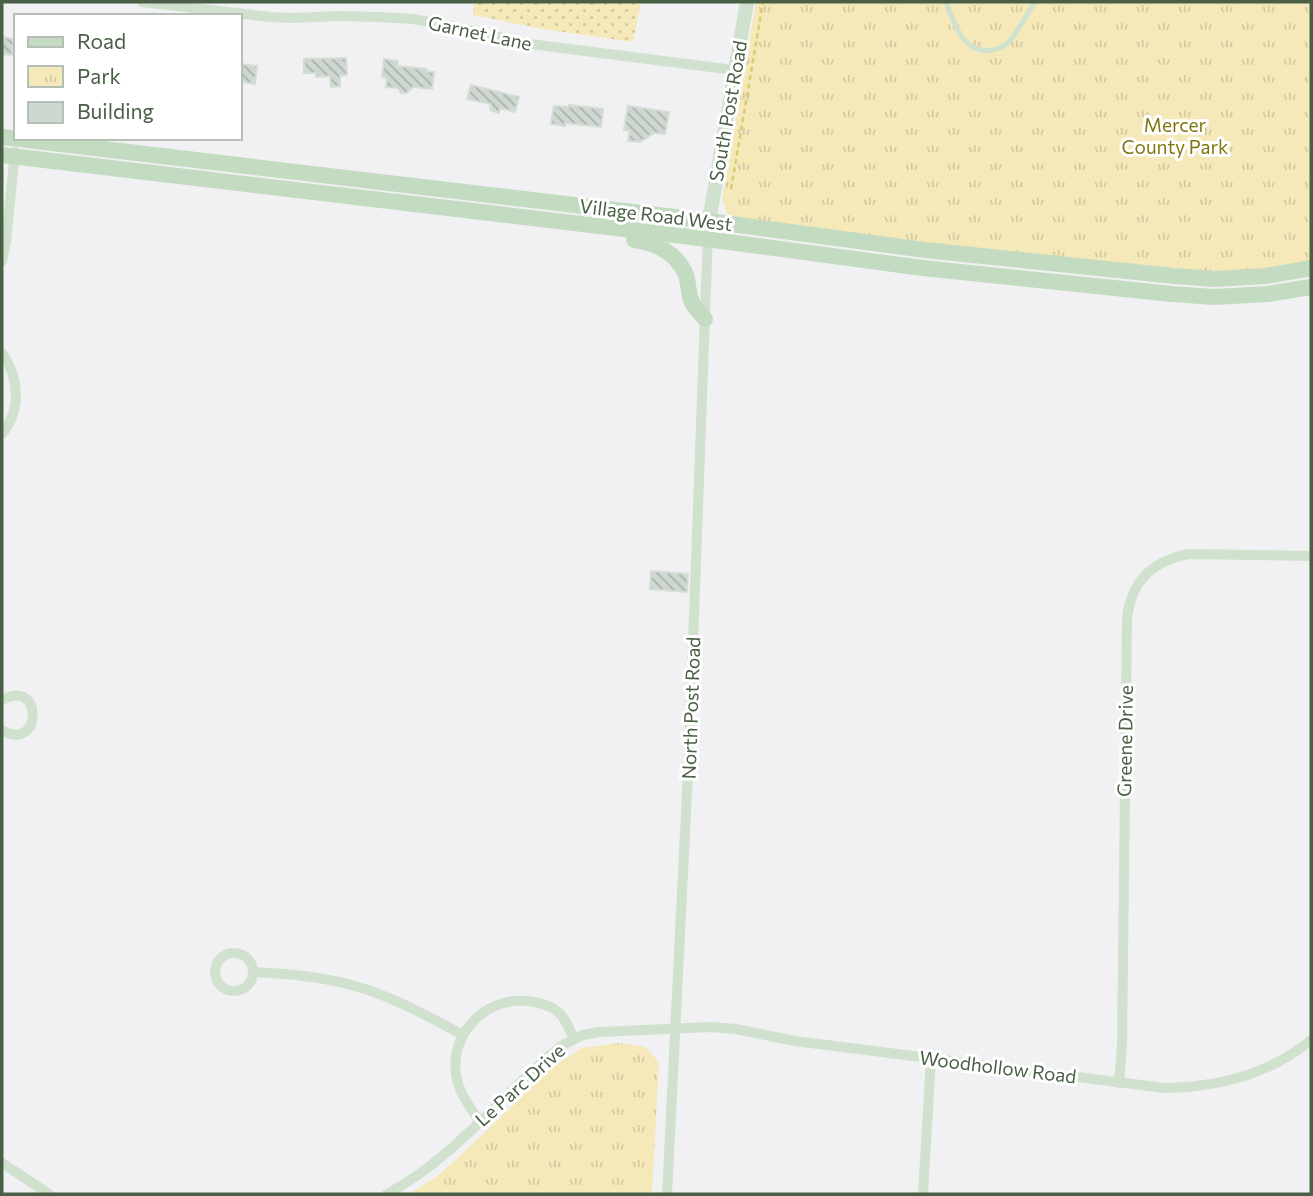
<svg xmlns="http://www.w3.org/2000/svg" width="1313" height="1196" font-family="Commissioner,sans-serif">
<defs>
<pattern id="grass-dots" width="8" height="8" patternUnits="userSpaceOnUse" patternTransform="scale(1.75)"><rect width="8" height="8" fill="#f5e9ba"/><path d="M2 2h.1M6 6h.1" fill="none" stroke="#d4caa1" stroke-width="1.8" stroke-linecap="round"/></pattern>
<pattern id="park-tufts" width="24" height="20" patternUnits="userSpaceOnUse" patternTransform="scale(1.75)"><rect width="24" height="20" fill="#f5e9ba"/><path d="M3 7l-1-3M5 7V3M7 7l1-3M15 17l-1-3M17 17v-4M19 17l1-3" fill="none" stroke="#d4caa1"/></pattern>
<pattern id="building-back-hatch" width="6" height="6" patternUnits="userSpaceOnUse" patternTransform="scale(1.75)"><rect width="6" height="6" fill="#cfd8d0"/><path d="M-1 5l2 2M0 0l6 6M5-1l2 2" fill="none" stroke="#aab3ab"/></pattern>
</defs>
<rect width="100%" height="100%" fill="#f1f0f3"/>
<path fill="url(#grass-dots)" d="M474,2H641L633,42L542,29L473,15Z"/>
<g fill="url(#park-tufts)">
<path d="M756,2H1311V262L1220,275L753,224L729,219L722,199Z"/>
<path d="M619,1043L645,1047L659,1062L652,1194H409L439,1175L479,1138L551,1068L582,1048Z"/>
</g>
<g fill="url(#building-back-hatch)" stroke="#d4ddd5" stroke-width="2">
<path d="M2,37L14,39L12,55L2,54Z"/>
<path d="M346,58L347,75L340,76V86L331,87L330,76L316,77V73H304V59Z"/>
<path d="M384,59L398,61L397,66L426,69V71L434,72L432,89L413,87L406,93H401L398,88L386,87L387,78L382,77Z"/>
<path d="M240,64L257,66L255,84L243,82V79L240,78Z"/>
<path d="M471,85L519,97L515,112L500,108L499,113L490,110L491,104L467,99Z"/>
<path d="M569,105L603,109L601,127L565,123V126L551,124L554,106L569,107Z"/>
<path d="M628,106L669,112L665,134L654,133L640,142L628,141L630,131L624,130Z"/>
<path d="M651,571L688,574L687,592L650,589Z"/>
</g>
<g fill="none" stroke-linecap="round" stroke-linejoin="round">
<path stroke="#d7cf6e" stroke-width="2.5" stroke-dasharray="5 3.5" stroke-linecap="butt" d="M731,189L763,2"/>
<path stroke="#d0e2cd" stroke-width="5" d="M946,2C953,22 964,55 991,50C996,49 1003,47 1007,44C1015,37 1028,12 1035,2"/>
<g stroke="#d0e2cd" stroke-width="10">
<path d="M142,2L270,17L295,18L337,16L379,17L413,19L456,27L530,44L734,70"/>
<path d="M2,261L6,242L15,152"/>
<path d="M2,353C19,377 22,409 2,434"/>
<path d="M2,700C44,677 42,754 2,730"/>
<circle cx="234" cy="972" r="19"/>
<path d="M253,972C291,974 328,977 365,989C399,1000 431,1018 463,1035"/>
<path d="M1119,1083L1122,1046L1127,619C1131,581 1152,561 1189,554L1311,556"/>
<path d="M480,1122C470,1107 458,1092 456,1074C450,1033 486,997 527,1001C537,1002 549,1005 557,1011C566,1018 569,1029 574,1039"/>
<path d="M2,1163L49,1194"/>
<path d="M387,1194C455,1158 502,1094 561,1046L583,1035L599,1032L711,1027L736,1029L795,1041L1164,1088C1218,1087 1269,1075 1311,1040"/>
<path d="M667,1194L689,752L708,234"/>
<path d="M923,1194L931,1059"/>
</g>
<path stroke="#d0e2cd" stroke-width="14" d="M709,221L747,2"/>
<g stroke="#c3dbc1" stroke-width="16">
<path d="M2,137L709,221L925,250L1174,276L1214,279L1266,276L1311,268"/>
<path d="M2,155L683,236L923,268L1172,294L1214,297L1268,294L1311,287"/>
<path d="M634,240C656,243 677,253 686,275C689,284 688,294 692,302C694,308 701,314 705,319"/>
</g>
</g>
<g text-anchor="middle" stroke-width="6" stroke-linejoin="round" paint-order="stroke">
<g font-size="19" fill="#496046" stroke="#fff">
<text transform="translate(480 33) rotate(12)" y="7">Garnet Lane</text>
<text transform="translate(728 111) rotate(-80)" y="7">South Post Road</text>
<text transform="translate(656 215) rotate(7)" y="7">Village Road West</text>
<text transform="translate(691 708) rotate(-88)" y="7">North Post Road</text>
<text transform="translate(1125 741) rotate(-89)" y="7">Greene Drive</text>
<text transform="translate(998 1067) rotate(7)" y="7">Woodhollow Road</text>
<text transform="translate(520 1085) rotate(-42)" y="7">Le Parc Drive</text>
</g>
<g font-size="19" fill="#80760c" stroke="#fff">
<text x="1175" y="132">Mercer<tspan x="1175" dy="22">County Park</tspan></text>
</g>
</g>
<rect width="1313" height="1196" fill="none" stroke="#496046" stroke-width="7"/>
<rect x="14" y="14" width="228" height="126" fill="#ffffff" stroke="#b6bfb5" stroke-width="2"/>
<rect x="28" y="37" width="35" height="10" fill="#c3dbc1" stroke="#b6bfb5" stroke-width="2"/>
<text x="77" y="49" font-size="21" fill="#496046">Road</text>
<rect x="28" y="66" width="35" height="21" fill="url(#park-tufts)" stroke="#b6bfb5" stroke-width="2"/>
<text x="77" y="84" font-size="21" fill="#496046">Park</text>
<rect x="28" y="102" width="35" height="21" fill="#cfd8d0" stroke="#b6bfb5" stroke-width="2"/>
<text x="77" y="119" font-size="21" fill="#496046">Building</text>
</svg>
